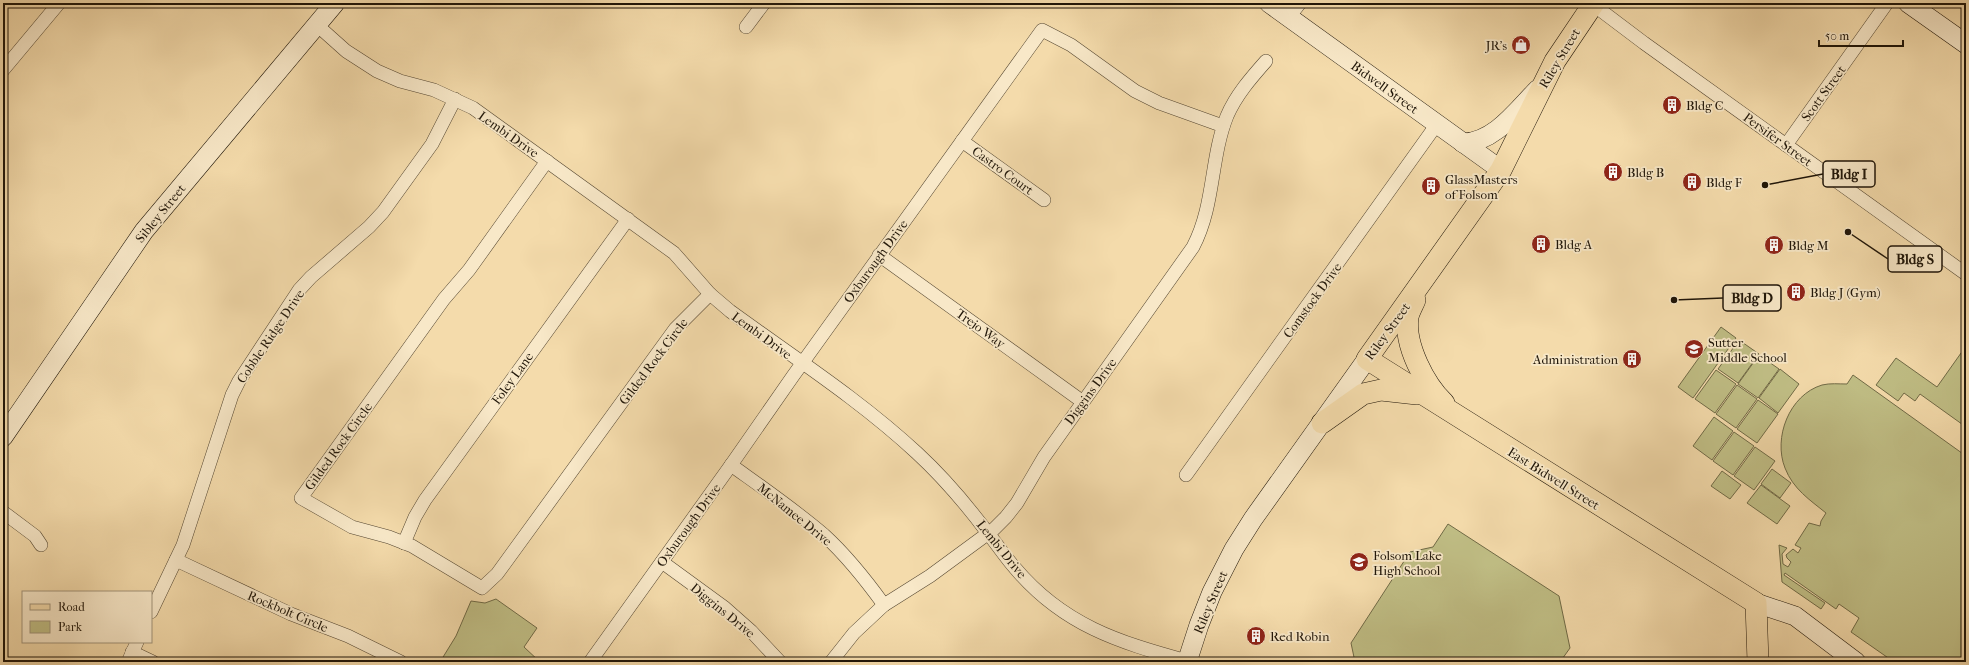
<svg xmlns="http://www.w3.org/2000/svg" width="1969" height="665" font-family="'IM FELL French Canon',serif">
<rect width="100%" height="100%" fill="#f4dbab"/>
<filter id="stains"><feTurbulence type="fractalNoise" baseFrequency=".005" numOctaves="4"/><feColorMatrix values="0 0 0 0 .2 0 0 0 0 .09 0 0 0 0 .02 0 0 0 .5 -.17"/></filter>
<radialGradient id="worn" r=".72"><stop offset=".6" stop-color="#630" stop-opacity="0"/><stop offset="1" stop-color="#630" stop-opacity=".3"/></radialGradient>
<g fill="#c0be85" stroke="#706a46">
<path d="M1721,327L1736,338L1693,398L1678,387Z"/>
<path d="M1739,340L1759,354L1738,383L1718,369Z"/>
<path d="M1966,346V427L1920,394L1915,401L1904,393L1898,401L1876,385L1896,358L1937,387Z"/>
<path d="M1759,355L1779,369L1758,398L1738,384Z"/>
<path d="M1780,369L1799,384L1778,413L1759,398Z"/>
<path d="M1716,370L1736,384L1715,413L1695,399Z"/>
<path d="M1853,375L1966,456V662H1894L1851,632L1859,618L1839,604L1836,609L1785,573L1784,575L1825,603L1821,609L1782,582L1779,545L1787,548L1782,554L1783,564L1788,567L1791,562L1787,558L1786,555L1793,549L1798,553L1801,548L1795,545L1809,523L1820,526L1821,521L1826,513C1810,500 1793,489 1785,468C1773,438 1789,395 1822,385C1830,383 1839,384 1847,384Z"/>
<path d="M1737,385L1757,399L1736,428L1716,414Z"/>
<path d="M1758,400L1778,414L1757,443L1737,429Z"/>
<path d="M1714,417L1733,431L1712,460L1693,446Z"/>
<path d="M1734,432L1754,446L1733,475L1713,461Z"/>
<path d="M1755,447L1775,461L1754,490L1734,476Z"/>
<path d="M1772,469L1791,483L1780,498L1761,484Z"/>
<path d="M1722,471L1741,485L1730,499L1711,486Z"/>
<path d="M1761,485L1790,506L1777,524L1747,503Z"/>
<path d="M1448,524L1559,596L1570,648L1560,662H1355L1351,643L1410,552L1433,547Z"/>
<path d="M496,599L537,628L524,647L540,662H440L456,636L471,601L485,603Z"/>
</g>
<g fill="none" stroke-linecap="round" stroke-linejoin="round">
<defs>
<g id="street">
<path d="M1591,3L1644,43L1966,274"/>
<path d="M1289,17L1300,3"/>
<path d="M318,26L346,51L377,71L400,81L434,90L473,108L674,253L710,294L730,311C793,357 860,400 917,453C943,477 966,504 987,532C997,544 1005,557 1015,568C1063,625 1118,642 1187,661"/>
<path d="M746,27L764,3"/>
<path d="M3,70L59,3"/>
<path d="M962,141L1044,200"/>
<path d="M1786,145L1887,3"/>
<path d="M547,161L469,270L444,299L301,498L352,527L389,537L412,546L482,588L497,574L675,329L710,294"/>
<path d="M879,255L1083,402"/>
<path d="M731,465C763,488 795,510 824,535C847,556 866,580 884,605"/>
<path d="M1186,475L1437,124"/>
<path d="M3,512L35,536L41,545"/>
<path d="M404,543L415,517L425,500C492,406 561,313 628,219"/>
<path d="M176,560L291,614L348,636L401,662"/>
<path d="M662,562L725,608L751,631L780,662"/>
<path d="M151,612L183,545L232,395L239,381L299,290L311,277L369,227L383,212L432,144L455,99"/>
<path d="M132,652L153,662"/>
<path d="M128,662L137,642"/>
<path d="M590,662L731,465L793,376L1042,30L1071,45L1135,91L1159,103L1223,126"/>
<path d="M831,662L854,633L884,605L930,576L994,529L1006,517L1017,503L1044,457L1193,247C1215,205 1210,159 1227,116C1236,95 1251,78 1266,61"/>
</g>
<g id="secondary">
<path d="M1269,3L1501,170"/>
<path d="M1908,3L1966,44"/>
<path d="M1463,143C1495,142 1517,110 1538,89"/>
<path d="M3,437L144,231L335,3"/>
<path d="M1756,603L1795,616L1856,662"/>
<path d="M1187,662L1199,625L1212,592L1234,549L1253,519L1367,359"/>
</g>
<g id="primary">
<path d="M1594,3L1555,61L1501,170L1367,359L1756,603L1758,662"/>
<path d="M1415,300C1413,305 1409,312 1408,317C1404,345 1425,385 1444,403"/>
<path d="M1322,423L1363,394L1381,390L1417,394"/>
</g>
</defs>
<use href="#street" stroke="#544631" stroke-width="14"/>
<use href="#secondary" stroke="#1f1508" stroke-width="20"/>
<use href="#primary" stroke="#1f1508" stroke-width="22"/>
<use href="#street" stroke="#f8e8c8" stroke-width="13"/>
<use href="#secondary" stroke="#f8e8c8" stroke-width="19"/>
<use href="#primary" stroke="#f4dbab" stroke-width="21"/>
</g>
<defs>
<symbol id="shop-disc" viewBox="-11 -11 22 22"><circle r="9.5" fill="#8f2418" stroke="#f8e8c8"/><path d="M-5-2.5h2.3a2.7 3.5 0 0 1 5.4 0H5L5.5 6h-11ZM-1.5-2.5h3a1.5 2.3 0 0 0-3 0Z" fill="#fff"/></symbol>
<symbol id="building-disc" viewBox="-11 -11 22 22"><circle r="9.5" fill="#8f2418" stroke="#f8e8c8"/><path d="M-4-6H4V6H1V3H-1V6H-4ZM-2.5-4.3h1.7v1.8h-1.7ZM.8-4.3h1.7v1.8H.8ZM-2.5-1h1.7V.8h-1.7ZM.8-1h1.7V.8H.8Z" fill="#fff"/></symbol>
<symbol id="school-disc" viewBox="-11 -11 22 22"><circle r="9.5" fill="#8f2418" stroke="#f8e8c8"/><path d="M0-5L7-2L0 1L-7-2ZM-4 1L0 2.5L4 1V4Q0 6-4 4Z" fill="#fff"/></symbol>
</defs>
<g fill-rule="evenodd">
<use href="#shop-disc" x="1510" y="34" width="22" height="22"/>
<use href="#building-disc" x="1661" y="94" width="22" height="22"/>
<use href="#building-disc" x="1602" y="161" width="22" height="22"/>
<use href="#building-disc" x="1681" y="171" width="22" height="22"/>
<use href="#building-disc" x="1420" y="175" width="22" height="22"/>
<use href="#building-disc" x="1530" y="233" width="22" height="22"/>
<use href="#building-disc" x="1763" y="234" width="22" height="22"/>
<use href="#building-disc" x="1785" y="281" width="22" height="22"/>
<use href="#school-disc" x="1683" y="338" width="22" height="22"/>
<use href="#building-disc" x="1621" y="348" width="22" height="22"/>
<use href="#school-disc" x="1348" y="551" width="22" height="22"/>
<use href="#building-disc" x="1245" y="625" width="22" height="22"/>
</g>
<g text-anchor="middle" stroke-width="3.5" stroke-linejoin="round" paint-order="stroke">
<g font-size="13" fill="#1f1508" stroke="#f8e8c8" text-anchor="start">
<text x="1507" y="50" text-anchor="end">JR's</text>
<text x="1686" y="110">Bldg C</text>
<text x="1627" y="177">Bldg B</text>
<text x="1445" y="184">GlassMasters<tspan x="1445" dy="15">of Folsom</tspan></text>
<text x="1706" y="187">Bldg F</text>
<text x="1555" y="249">Bldg A</text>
<text x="1788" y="250">Bldg M</text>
<text x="1810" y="297">Bldg J (Gym)</text>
<text x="1708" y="347">Sutter<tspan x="1708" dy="15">Middle School</tspan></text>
<text x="1618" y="364" text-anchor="end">Administration</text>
<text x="1373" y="560">Folsom Lake<tspan x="1373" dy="15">High School</tspan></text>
<text x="1270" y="641">Red Robin</text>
</g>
<g font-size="13" fill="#1f1508" stroke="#f8e8c8">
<text transform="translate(1559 58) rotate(-59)" y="5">Riley Street</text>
<text transform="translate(1385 87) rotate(36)" y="5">Bidwell Street</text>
<text transform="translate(1823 93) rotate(-54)" y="5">Scott Street</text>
<text transform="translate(509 134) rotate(35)" y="5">Lembi Drive</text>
<text transform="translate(1778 139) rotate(36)" y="5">Persifer Street</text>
<text transform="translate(1003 170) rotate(36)" y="5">Castro Court</text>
<text transform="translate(160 213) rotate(-51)" y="5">Sibley Street</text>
<text transform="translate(875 261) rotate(-54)" y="5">Oxburough Drive</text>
<text transform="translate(1312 300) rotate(-54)" y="5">Comstock Drive</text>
<text transform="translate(981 328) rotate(36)" y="5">Trejo Way</text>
<text transform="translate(1387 331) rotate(-54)" y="5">Riley Street</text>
<text transform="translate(762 335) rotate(36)" y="5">Lembi Drive</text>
<text transform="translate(270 336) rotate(-56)" y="5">Cobble Ridge Drive</text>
<text transform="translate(653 361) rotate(-53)" y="5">Gilded Rock Circle</text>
<text transform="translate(512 378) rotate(-54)" y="5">Foley Lane</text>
<text transform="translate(1090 391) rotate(-54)" y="5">Diggins Drive</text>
<text transform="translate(338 446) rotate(-54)" y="5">Gilded Rock Circle</text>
<text transform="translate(1554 478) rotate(32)" y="5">East Bidwell Street</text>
<text transform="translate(795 514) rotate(39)" y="5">McNamee Drive</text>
<text transform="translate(688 525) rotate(-54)" y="5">Oxburough Drive</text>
<text transform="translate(1002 549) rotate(51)" y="5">Lembi Drive</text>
<text transform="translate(1210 602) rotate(-67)" y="5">Riley Street</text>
<text transform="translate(723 610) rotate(39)" y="5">Diggins Drive</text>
<text transform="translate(288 611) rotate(23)" y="5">Rockbolt Circle</text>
</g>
</g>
<path fill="none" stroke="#1f1508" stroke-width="1.5" d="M1765 185L1823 174M1848 232L1888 259M1674 300L1723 298"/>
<g fill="#1f1508" stroke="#f8e8c8" stroke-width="1.5">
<circle cx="1765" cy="185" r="4"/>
<circle cx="1848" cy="232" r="4"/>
<circle cx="1674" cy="300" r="4"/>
</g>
<g fill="#f8e8c8" stroke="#1f1508" stroke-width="1.5">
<rect x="1823" y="161" width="52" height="26" rx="4"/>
<rect x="1888" y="246" width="54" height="26" rx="4"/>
<rect x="1723" y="285" width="58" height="26" rx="4"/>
</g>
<g font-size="14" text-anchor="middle" font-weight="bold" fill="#1f1508">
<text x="1849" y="179">Bldg I</text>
<text x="1915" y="264">Bldg S</text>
<text x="1752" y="303">Bldg D</text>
</g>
<rect width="1969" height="665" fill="none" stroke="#f4dbab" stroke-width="16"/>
<rect x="4" y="4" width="1961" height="657" fill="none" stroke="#1f1508" stroke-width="2"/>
<rect x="8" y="8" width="1953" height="649" fill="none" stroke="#1f1508"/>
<rect x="22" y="591" width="130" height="52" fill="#f8e8c8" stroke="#a1947b"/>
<rect x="30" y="604" width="20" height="6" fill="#f4dbab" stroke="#a1947b"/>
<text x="58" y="611" font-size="12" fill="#1f1508">Road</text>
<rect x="30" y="621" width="20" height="12" fill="#c0be85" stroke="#a1947b"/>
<text x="58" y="631" font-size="12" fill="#1f1508">Park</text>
<path d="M1819 40v6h84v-6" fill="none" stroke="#1f1508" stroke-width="2"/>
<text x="1825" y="40" font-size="12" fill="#1f1508" stroke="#f8e8c8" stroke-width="3" paint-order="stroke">50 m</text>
<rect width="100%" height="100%" filter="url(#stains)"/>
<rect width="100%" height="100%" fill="url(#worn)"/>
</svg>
